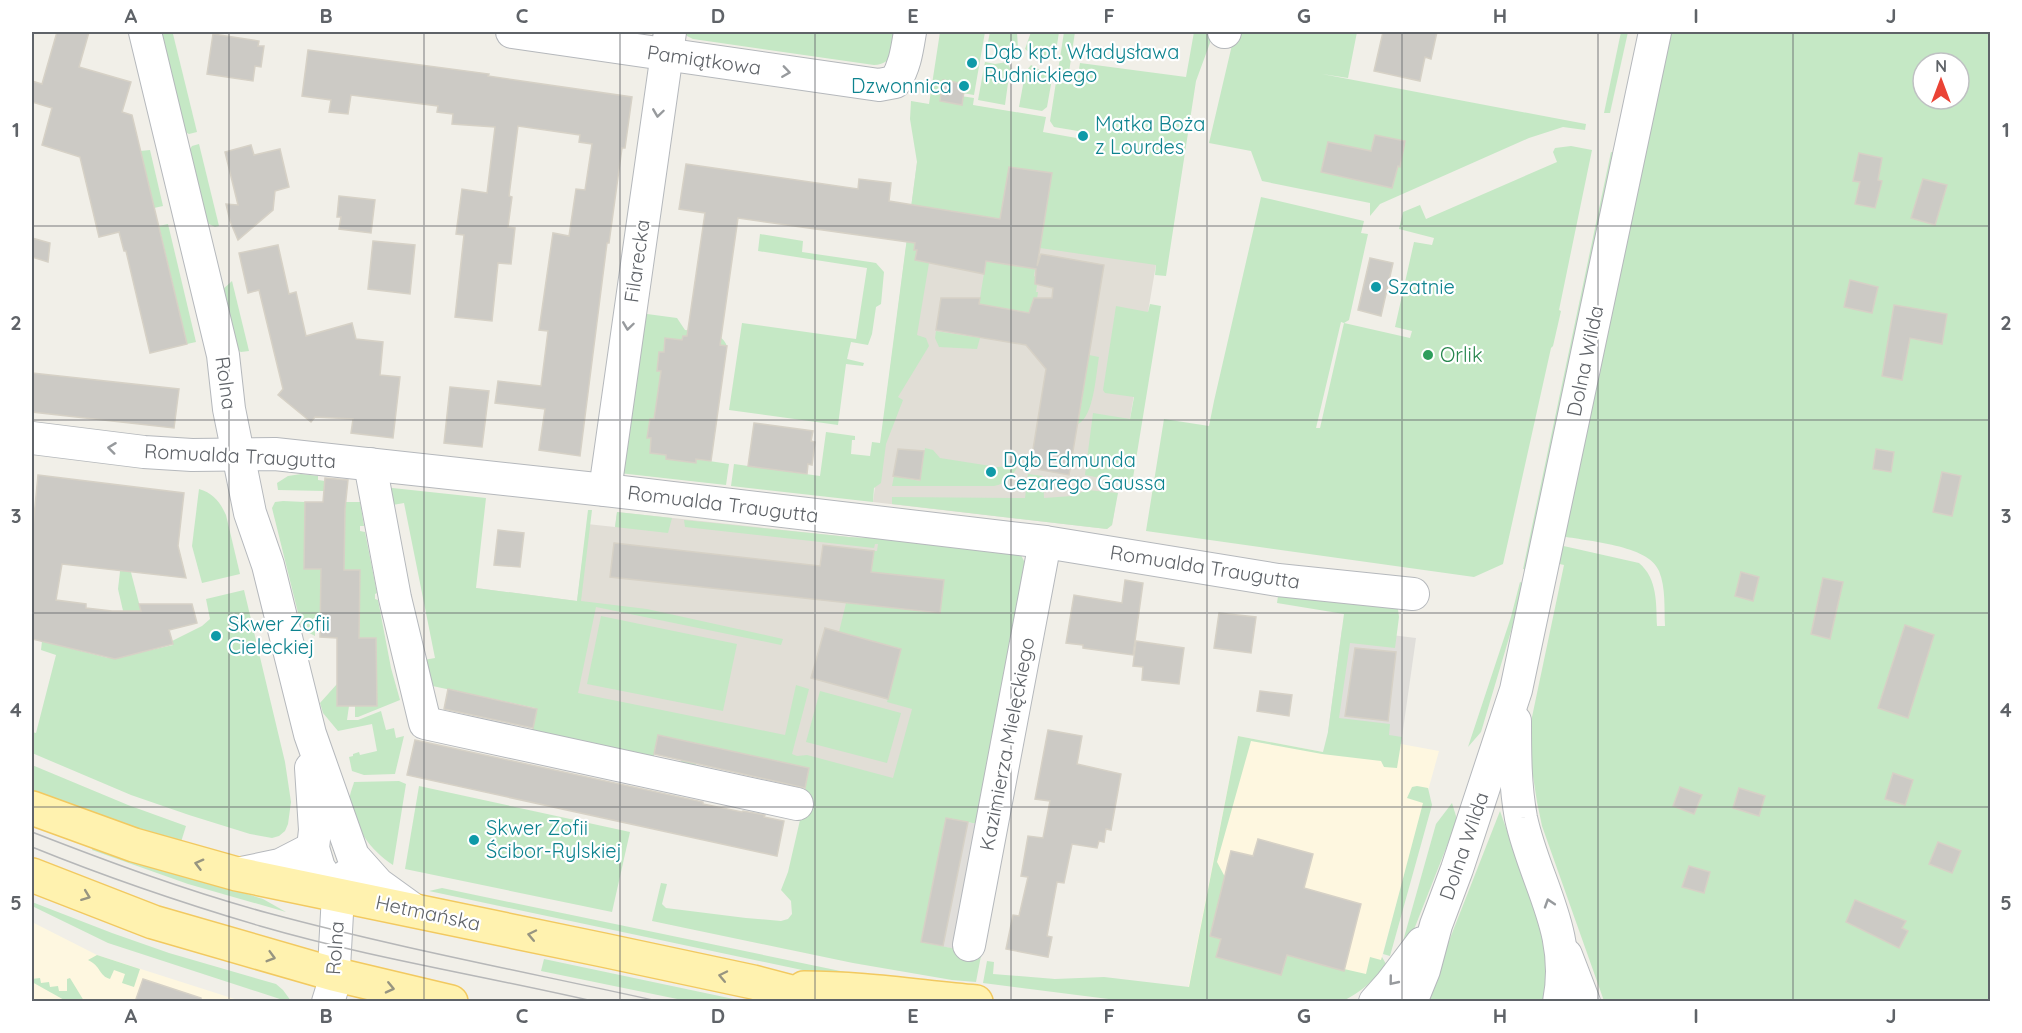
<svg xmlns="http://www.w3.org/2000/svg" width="2022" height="1033" font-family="Quicksand,sans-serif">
<rect width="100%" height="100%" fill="#f1efe8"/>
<g fill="#fef7e0">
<path d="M1238,736L1323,752L1401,744L1439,751L1381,960L1373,983L1290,1002L1188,989Z"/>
<path d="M32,922L97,955L241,1001H32Z"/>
</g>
<g fill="#e0deda">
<path d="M1342,629L1416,638L1401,744L1328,732Z"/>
<path d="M946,818L983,825L959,950L921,942Z"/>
</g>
<g fill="#e1ded6">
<path d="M917,162L1173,164L1112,525L1107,529L873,502Z"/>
<path d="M617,512L849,537L1012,570L969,792L700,745L465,692L476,588L577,601L587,524L615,527Z"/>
</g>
<g fill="#c5e8c5" fill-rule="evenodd">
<path d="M160,32H167L173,34L197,132L189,134L183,131Z"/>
<path d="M684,32H897C893,48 894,64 874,65L693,39L687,36Z"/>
<path d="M940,32H985L974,95L962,93L965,83H948V81L944,80L940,101L957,102V104L961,105V96L974,98L973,105L1046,117L1043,132L1082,139L1085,136L1084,132L1054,127L1050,121L1056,82L1076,85L1080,63L1186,77L1194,32H1214L1196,81L1166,276L1155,275L1156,265L1040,248L1052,173L1009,167L1000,219L921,206L914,249L917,250L915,260L929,263L917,335L926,338L929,346L898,397L903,400L886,444L881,483L874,488L873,502L731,486L734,464L820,476L826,432L855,436V440H852L851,454L870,456L872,442L880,443L917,162L910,119L911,101L929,104Z"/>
<path d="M990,32H1017L1018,48L1012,50L1008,54L997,48L987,47Z"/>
<path d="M1031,32H1059L1055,58L1044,56L1032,58L1030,53L1025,49Z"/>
<path d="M1064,32H1075L1068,79L1057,77Z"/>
<path d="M1235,32H1357L1348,78L1322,74L1586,124L1585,130L1563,127L1529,138L1380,204L1370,216V203L1262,181L1251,151L1209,143Z"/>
<path d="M1621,32H1628L1610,113H1604Z"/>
<path d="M1668,32H1990V1001H1604L1542,826L1537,802L1531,763L1532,717L1564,565L1555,563L1559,545L1639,563C1658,579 1656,604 1657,626H1665C1664,608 1666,588 1659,571C1649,545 1586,541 1561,536ZM1923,63H1959V99H1923Z"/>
<path d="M985,62L995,64L1007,62L1010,68L1014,72L1008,83L1005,105L978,100Z"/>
<path d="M1031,65L1042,71L1053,73L1047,107L1042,111L1019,107L1023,85L1021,73L1027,70Z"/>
<path d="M199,144L219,226L215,227L205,222L188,152L192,146Z"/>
<path d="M1571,146L1592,150L1559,310L1561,311L1553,346L1551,348L1503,564L1474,577L1146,531L1164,419L1209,426L1214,401L1261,197L1364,221L1361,233L1368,234L1349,320L1344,323L1410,338L1412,331L1395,327L1414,242L1432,245L1434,238L1399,229L1403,212L1420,205L1426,219L1557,162L1553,152L1555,148ZM1341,322L1344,323L1320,428H1316Z"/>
<path d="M150,150L163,206L154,208L140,151Z"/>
<path d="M1611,152L1616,153L1528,570L1523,569Z"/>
<path d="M168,224L196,342L187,344L159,226Z"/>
<path d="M760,234L803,241L802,252L870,262L876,263L884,272L881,304L876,307L872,334L868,345L851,342L847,359L864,363L863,366L846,364L838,425L729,410L742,323L856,339L867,268L758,251Z"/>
<path d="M986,261L1035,269L1034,276L1036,277L1035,284L1037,285L1036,292H1038L1037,299L1039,314L979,304Z"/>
<path d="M232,281L249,351L241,352L235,349L221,291Z"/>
<path d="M1150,304L1161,306L1132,484L1085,475L1093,413L1130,419L1134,397L1105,393L1103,390L1116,306L1148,312Z"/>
<path d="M647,314L677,318L685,330C700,332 721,330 727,346L712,344V340L683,336L682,340L665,338L664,352H659L657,370L661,371L654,419H650L651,438L650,453L666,455V459L695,463L696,459L729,464L726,485L619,473L639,323Z"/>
<path d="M936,331L980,338L977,349L939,347L935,338Z"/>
<path d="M1089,355L1099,357C1096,373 1094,417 1078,424Z"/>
<path d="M925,448L933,450L940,458L997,467L1014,466L1017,468C1011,477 1006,484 994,486H892L894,476L920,481Z"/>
<path d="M301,474L318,476V480L325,481L324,491L278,490L277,483L288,476Z"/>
<path d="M1028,474L1043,476L1044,498L1072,496L1087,490L1118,493L1112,525L1107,529L892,504V497L1025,498Z"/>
<path d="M383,487L486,498L476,588L577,601L588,510H592L581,601L647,609L783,639L781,645L596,607L578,693L785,735L796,685L809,689L792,754L797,756L807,755L893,778L912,709L887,702L901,649L839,632L846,603L939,613L944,580L871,572L874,551H877L878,544H875L874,548L685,527L684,520L849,537L891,539L1021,555L1025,563L983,825L946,818L921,942L976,953L992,898L976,982L952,980L853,963L652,921L661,883L667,884L662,904L666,908L746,918L781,921L788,919L792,914L791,901L781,890L788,872L806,794L805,789L809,768L700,745L695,769L680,766L686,742L658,736L653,760L532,733L536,708L423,684L418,661L435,658L404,503L387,506Z"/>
<path d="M199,489C213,493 220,502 226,515L240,574L202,583L192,546Z"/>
<path d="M283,501L305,502L304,569H321L320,625L315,626V636L302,629L272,508L275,502Z"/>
<path d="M345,502H360L364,526H360V531L365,532L377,593L375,594V599L378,600L391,668L400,700L358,717H355V706H377L376,639L359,638L360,570H344Z"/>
<path d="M617,512L672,518L668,533L615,527Z"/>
<path d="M126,553L141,611L124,615L118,589L122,554Z"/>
<path d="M1520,582L1525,584L1481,732L1468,747L1511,617Z"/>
<path d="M1279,589L1397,602L1399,617L1395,648L1350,643L1339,718L1390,724L1389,735L1402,737L1397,768L1384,767L1381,761L1322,754L1251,741L1217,862L1225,877L1210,935L1221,939L1216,957L1281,975L1287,955L1343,970L1344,969L1366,974L1370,957L1381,960L1382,957L1386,964C1374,981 1361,992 1343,1001L1132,1002L983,983L987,961L994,962L993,974L1055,979L1104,977L1189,987L1238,736L1323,752L1328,732L1344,614L1277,603Z"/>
<path d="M244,590L285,762L291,802L288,824L285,831L279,836L272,838L250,834L189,815L131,795L32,753V732L36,733L56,655L41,650L42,641L108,658L120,657L173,645L172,641L202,626L210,619L206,599Z"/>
<path d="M601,616L737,644L723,711L587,684Z"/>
<path d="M337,684V706H349L347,720H358L381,711L386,730L394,728L396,738L404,736L395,774L364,775L352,771L349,757L353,756V754L359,752L360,755L377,751L372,724L338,731L323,713L320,703Z"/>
<path d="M820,691L901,713L887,763L806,742Z"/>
<path d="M32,765L128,805L186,826L181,842L121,823L32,790Z"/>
<path d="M399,781L406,784L393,865C371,851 353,826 350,800C349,794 353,787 354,782Z"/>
<path d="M419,786L630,832L612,912L405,869Z"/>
<path d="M1417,786L1428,788L1432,805L1390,956L1383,954L1423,803L1407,798L1412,787Z"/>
<path d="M1452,803L1456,816V823L1413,932L1396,966L1436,824Z"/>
<path d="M1500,811L1549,949L1546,1001L1425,1002Z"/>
<path d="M93,847L263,899L286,912L188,884L92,850Z"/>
<path d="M442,888L850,973L891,980L826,975L429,891Z"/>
<path d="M32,902L112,933L169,953L276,984L283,990L291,1001H286L108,943L32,906Z"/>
<path d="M97,955L140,969L134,987L122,983L125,974L114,970L110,979C99,976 101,966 88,960Z"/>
<path d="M544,959L743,1001H687L541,971Z"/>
<path d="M40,978L41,983L49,982L50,987L58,986L59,991H67V979L70,978L84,1001H66L32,982V979Z"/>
</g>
<g fill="#cccac5" stroke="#d6d1c6" stroke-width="1.5">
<path d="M57,32H89L79,67L131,82L122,112L132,115L187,344L150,353L126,251H124L119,232L99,237L80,157L42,145L52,108L32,102V81L42,84Z"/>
<path d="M1383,32H1437L1431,59L1425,57L1420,81L1374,71Z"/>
<path d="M213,34L259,41L258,46H264L261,67L255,66L253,81L207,74Z"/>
<path d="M308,50L489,74L488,76L632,97L625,148H622L609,243H607L580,456L539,450L545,409L495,403L498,381L541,386L548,331L539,330L553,233L569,236L576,189L585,190L592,144L579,142L580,135L518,126L509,196L512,197L508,227L515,228L511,264L498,263L492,321L455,317L464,235L456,234L462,189L487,193L495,127L452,124L453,114L437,112L438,106L351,95L348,114L329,112L331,100L302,96Z"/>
<path d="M943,80L965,84L962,105L940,101Z"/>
<path d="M1375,135L1405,141L1400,167L1398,166L1392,188L1321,172L1328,142L1371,151Z"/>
<path d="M251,145L254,155L280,149L289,187L275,191L273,210L238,240L230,221L226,204L238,205L225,152Z"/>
<path d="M1859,153L1882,158L1878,180L1882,181L1875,208L1855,204L1860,182L1853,181Z"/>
<path d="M686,164L858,189L859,179L891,183L889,201L1000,219L1009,167L1052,173L1037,266L1041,254L1104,265L1069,475L1030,468L1046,369L1026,345L936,330L941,298H980L979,304L1029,313L1034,298H1052L1053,288L1035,284L1036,269L986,261L984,274L915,260L917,250H914L915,243L738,218L720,345L727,346L711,461L696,459V463L666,459V455L650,453L651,438H647L650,419H654L658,392L661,371H657L659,352H664L665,338L682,340L683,336H687L705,213L679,209Z"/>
<path d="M1923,179L1947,185L1935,225L1911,218Z"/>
<path d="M339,196L375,200L371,233L339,229L341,217H337Z"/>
<path d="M32,238L50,243L48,262L32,257Z"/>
<path d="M373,241L415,245L410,294L368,289Z"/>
<path d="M278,245L289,294L296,292L306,336L352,323L356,339L383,342L380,375L400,377L393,438L351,433L353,419L315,417L311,422L278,395L283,389L259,290L248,293L239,253Z"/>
<path d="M1370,258L1393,263L1381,316L1358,310Z"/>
<path d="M1850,280L1878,287L1872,313L1844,307Z"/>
<path d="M1894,305L1947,314L1942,344L1910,338L1902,380L1882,376Z"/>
<path d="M32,373L179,389L174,428L32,412Z"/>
<path d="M450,387L489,391L482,447L444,443Z"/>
<path d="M754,423L813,431L811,441L815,442L812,465L808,464L807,474L748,466Z"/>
<path d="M898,449L924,451L920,480L893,476Z"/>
<path d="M1876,449L1894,452L1891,472L1873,469Z"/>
<path d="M1942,472L1961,476L1952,516L1933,512Z"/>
<path d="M38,475L184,493L178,546L186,578L62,564L56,600L86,604V608L112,611H141L139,604H192L197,623L169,630L173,644L115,659L32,639V538Z"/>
<path d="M325,478L348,480L345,509L344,570H360L359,638H376L377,706H337V638L320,637L321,569H304L305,502H323Z"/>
<path d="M498,530L524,533L520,567L494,565Z"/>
<path d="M614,543L820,566L823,545L874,551L871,572L944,580L940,613L610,577Z"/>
<path d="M1741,572L1759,577L1753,601L1735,596Z"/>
<path d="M1823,578L1843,582L1830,639L1811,634Z"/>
<path d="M1125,580L1143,583L1133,655L1083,648V645L1066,643L1074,595L1122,603Z"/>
<path d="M1219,613L1256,617L1251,653L1214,648Z"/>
<path d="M1905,625L1934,635L1908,718L1878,708Z"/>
<path d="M825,628L901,649L888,699L811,678Z"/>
<path d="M1136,641L1184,648L1179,684L1142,680L1143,667L1133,666Z"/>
<path d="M1355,648L1396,652L1388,721L1345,716Z"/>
<path d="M448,689L537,709L533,728L444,709Z"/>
<path d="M1260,691L1292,695L1289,716L1257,711Z"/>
<path d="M1048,730L1082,736L1077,764L1121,774L1111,830L1106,829L1104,842L1099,841L1097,848L1072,844L1064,883L1057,882L1047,936L1052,937L1048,957L1006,949L1013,915L1019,916L1028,877L1021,876L1028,836L1043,838L1050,801L1035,799Z"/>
<path d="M658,735L809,768L805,788L654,754Z"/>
<path d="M415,740L703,802V804L742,812L743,811L765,815L764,817L784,821L777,856L407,775Z"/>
<path d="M1893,773L1913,780L1905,805L1885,799Z"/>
<path d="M1680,787L1702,795L1694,814L1673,806Z"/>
<path d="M1739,788L1765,796L1759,816L1733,808Z"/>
<path d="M946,818L968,822L943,946L921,942Z"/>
<path d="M1258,839L1313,854L1304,888L1361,904L1344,971L1287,955L1281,975L1216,957L1221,939L1210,936L1231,851L1253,856Z"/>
<path d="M1938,842L1961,851L1952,873L1929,864Z"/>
<path d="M1689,866L1710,872L1704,893L1682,887Z"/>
<path d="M1855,900L1906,921L1902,928L1908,931L1899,948L1846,922Z"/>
<path d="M143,979L201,998V1002H135Z"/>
</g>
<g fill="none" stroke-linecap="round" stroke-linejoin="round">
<defs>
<g id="minor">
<path d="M145,32L223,355L229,409L250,513L268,565L310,734L353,856L378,884L414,910"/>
<path d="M512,32L879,85L895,82C905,66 907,50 910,32"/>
<path d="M1224,32H1225"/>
<path d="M32,438L144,452L192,455L275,454L605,490L1045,542L1278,580L1413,594"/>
<path d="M370,464L395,598L425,723L797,804"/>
<path d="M605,490L670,32"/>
<path d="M1515,721C1515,753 1515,786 1521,818C1535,883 1573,931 1559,1002"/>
<path d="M311,768L315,830L313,848L319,868L338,895"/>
<path d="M237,874L280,865L313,848"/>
<path d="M969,945L1045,542"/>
<path d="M1566,955L1584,1002"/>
<path d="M328,1002L333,986L338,895L346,876"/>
<path d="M1375,1002L1391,984L1422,943"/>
<path d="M1411,1002L1424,970L1436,925L1457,869L1516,690L1655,32"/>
</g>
<g id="major">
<path d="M32,808L134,845L237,874L603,950L753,982L829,1002"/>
<path d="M32,875L153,922L333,974L451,1002"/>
<path d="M804,988C861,988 919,997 976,1002"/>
</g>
</defs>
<use href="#minor" stroke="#b5b8bc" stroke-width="34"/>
<use href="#major" stroke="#f2c960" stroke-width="36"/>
<use href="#minor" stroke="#fff" stroke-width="32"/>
<use href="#major" stroke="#fff2af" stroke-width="33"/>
<g stroke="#b6b7b8" stroke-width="1.5">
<path d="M32,832C109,862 187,891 268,913C398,948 531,973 662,1002"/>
<path d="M32,847C106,877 182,903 260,926C370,958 485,976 597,1002"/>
</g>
</g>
<defs><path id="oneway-chevron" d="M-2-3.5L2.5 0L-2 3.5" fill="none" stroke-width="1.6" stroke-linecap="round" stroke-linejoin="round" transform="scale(1.5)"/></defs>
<g stroke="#979a9d">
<use href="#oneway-chevron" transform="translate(786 72) rotate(8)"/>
<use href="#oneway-chevron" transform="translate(658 113) rotate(98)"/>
<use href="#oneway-chevron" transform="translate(628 326) rotate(98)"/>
<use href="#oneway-chevron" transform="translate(112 448) rotate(-173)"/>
<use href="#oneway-chevron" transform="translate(1549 903) rotate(-108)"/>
<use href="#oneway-chevron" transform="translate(1393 981) rotate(129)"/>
</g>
<g stroke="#979581">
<use href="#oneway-chevron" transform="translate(199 864) rotate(-165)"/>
<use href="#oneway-chevron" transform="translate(86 896) rotate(21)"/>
<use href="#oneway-chevron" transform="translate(532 935) rotate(-168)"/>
<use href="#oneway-chevron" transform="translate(271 957) rotate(16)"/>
<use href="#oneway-chevron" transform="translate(723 976) rotate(-168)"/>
<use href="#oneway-chevron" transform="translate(390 988) rotate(13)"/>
</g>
<path fill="none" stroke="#5f6368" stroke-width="1.5" stroke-opacity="0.55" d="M229,32V1002M424,32V1002M620,32V1002M815,32V1002M1011,32V1002M1207,32V1002M1402,32V1002M1598,32V1002M1793,32V1002M32,226H1990M32,420H1990M32,613H1990M32,807H1990"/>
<g fill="#0f9aa8" stroke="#fff" stroke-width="2">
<circle cx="972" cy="63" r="6"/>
<circle cx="964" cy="86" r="6"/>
<circle cx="1083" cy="136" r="6"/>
<circle cx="1376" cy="287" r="6"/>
<circle cx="991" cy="472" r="6"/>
<circle cx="216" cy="636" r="6"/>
<circle cx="474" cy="840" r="6"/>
</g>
<circle fill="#2e9e5b" stroke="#fff" stroke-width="2" cx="1428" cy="355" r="6"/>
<g text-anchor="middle" stroke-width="4.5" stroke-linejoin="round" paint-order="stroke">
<g font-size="20" fill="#0d838f" stroke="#fff" text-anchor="start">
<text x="984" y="59">Dąb kpt. Władysława<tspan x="984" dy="23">Rudnickiego</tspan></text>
<text x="952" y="93" text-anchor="end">Dzwonnica</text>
<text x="1095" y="131">Matka Boża<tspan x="1095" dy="23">z Lourdes</tspan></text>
<text x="1388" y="294">Szatnie</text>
<text x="1003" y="467">Dąb Edmunda<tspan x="1003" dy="23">Cezarego Gaussa</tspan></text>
<text x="228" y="631">Skwer Zofii<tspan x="228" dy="23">Cieleckiej</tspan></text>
<text x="486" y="835">Skwer Zofii<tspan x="486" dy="23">Ścibor-Rylskiej</tspan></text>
</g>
<g font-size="20" fill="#5f6368" stroke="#fff">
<text transform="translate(704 60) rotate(8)" y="7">Pamiątkowa</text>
<text transform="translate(637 261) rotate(-82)" y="7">Filarecka</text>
<text transform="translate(1585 361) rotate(-78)" y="7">Dolna Wilda</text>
<text transform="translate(226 383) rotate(82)" y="7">Rolna</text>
<text transform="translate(240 456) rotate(3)" y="7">Romualda Traugutta</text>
<text transform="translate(723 504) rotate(7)" y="7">Romualda Traugutta</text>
<text transform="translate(1205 567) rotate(9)" y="7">Romualda Traugutta</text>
<text transform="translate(1007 744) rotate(-79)" y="7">Kazimierza Mielęckiego</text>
<text transform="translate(1464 846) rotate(-71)" y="7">Dolna Wilda</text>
<text transform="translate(428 913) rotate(12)" y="7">Hetmańska</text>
<text transform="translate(335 948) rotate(-86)" y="7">Rolna</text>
</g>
<g font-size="20" fill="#27864d" stroke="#fff" text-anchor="start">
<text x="1440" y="362">Orlik</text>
</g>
</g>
<rect width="2022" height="1033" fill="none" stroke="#ffffff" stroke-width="66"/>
<g transform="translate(1941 81)"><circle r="28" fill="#ffffff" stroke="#bfc1c3" stroke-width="1.5"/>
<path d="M0-4.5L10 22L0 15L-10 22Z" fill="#ea4335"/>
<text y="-9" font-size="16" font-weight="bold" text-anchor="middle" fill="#5f6368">N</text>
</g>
<rect x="33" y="33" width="1956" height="967" fill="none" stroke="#5f6368" stroke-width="2"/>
<g font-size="20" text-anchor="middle" font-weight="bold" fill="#5f6368">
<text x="131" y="23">A</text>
<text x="326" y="23">B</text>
<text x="522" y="23">C</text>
<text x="718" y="23">D</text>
<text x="913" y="23">E</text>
<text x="1109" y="23">F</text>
<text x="1304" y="23">G</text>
<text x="1500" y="23">H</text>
<text x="1696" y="23">I</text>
<text x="1891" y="23">J</text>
<text x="16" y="137">1</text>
<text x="2006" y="137">1</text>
<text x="16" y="330">2</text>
<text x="2006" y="330">2</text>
<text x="16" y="523">3</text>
<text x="2006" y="523">3</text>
<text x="16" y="717">4</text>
<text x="2006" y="717">4</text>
<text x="16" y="910">5</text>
<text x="2006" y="910">5</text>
<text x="131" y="1023">A</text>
<text x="326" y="1023">B</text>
<text x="522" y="1023">C</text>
<text x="718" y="1023">D</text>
<text x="913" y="1023">E</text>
<text x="1109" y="1023">F</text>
<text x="1304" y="1023">G</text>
<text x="1500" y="1023">H</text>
<text x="1696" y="1023">I</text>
<text x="1891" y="1023">J</text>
</g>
</svg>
